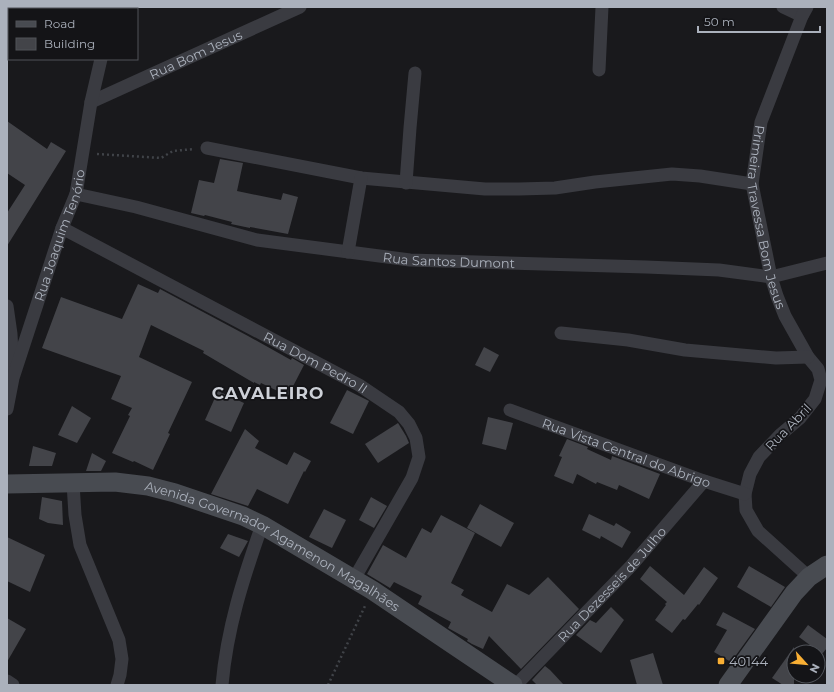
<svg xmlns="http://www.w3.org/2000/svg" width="834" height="692" font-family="Montserrat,sans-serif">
<rect width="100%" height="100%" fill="#19191c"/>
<g fill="#434449">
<path d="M7,121L47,149L51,142L66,151L7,246V213L25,185L7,173Z"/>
<path d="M220,159L243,163L237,191L281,200L283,193L298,197L288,234L250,227V228L231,224L232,222L205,215L204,216L191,213L199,180L214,183Z"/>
<path d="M138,284L158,293L160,289L248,336L291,360L292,358L304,365L288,396L261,383L260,385L254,382V383L203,353L204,351L151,325L139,357L192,382L168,433L170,434L153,470L134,461L133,462L112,453L130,416L128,415L132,408L111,399L121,376L42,348L61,297L122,319Z"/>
<path d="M484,347L499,355L490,372L475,365Z"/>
<path d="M347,390L369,401L353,434L330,423Z"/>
<path d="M218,391L244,403L231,432L205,420Z"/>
<path d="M72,406L91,418L77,443L58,435Z"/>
<path d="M488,417L513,423L506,450L482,444Z"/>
<path d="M398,423L406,436L409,443L378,463L365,444Z"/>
<path d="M245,429L259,441L255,448L287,465L294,452L311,461L305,472L304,471L288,504L257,489L248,506L211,494Z"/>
<path d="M567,439L588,447L587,449L611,460L612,456L660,474L649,499L619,485L617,490L597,482L596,484L577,474L573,484L554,476L562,457L559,456Z"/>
<path d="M33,446L56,453L52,466H29Z"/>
<path d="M92,453L106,461L101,471H86Z"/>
<path d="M42,497L62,501L63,525L48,523L39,519Z"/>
<path d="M371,497L387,506L374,528L359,520Z"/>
<path d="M480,504L514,523L501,547L467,528Z"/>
<path d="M324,509L346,520L332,548L309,537Z"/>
<path d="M589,514L614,526L616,523L631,532L622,548L601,536L600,539L582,530Z"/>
<path d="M441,515L475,533L451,583L464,590L461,595L492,612L507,584L529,595L548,577L579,609L521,669L489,636L483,649L472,644L467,641L468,639L448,628L451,622L418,604L422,596L394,582L390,588L367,574L383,545L406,558L422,528L431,533Z"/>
<path d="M228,534L248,541L239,557L220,548Z"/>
<path d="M7,537L45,555L30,592L7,581Z"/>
<path d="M650,566L684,595L704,567L718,578L699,605L698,604L685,620L683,619L672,633L655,620L666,605L665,604L667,602L640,579Z"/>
<path d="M749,566L785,587L771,607L737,587Z"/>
<path d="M611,607L624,620L601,653L576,635L590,620L596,623Z"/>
<path d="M723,612L755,629L731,662L714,652L727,630L716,625Z"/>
<path d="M7,618L26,629L7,662Z"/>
<path d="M808,625L827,639V648L822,654L799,637Z"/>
<path d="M794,647V685H783L772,678Z"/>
<path d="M653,653L663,685H637L630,660Z"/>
<path d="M545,666L550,670L564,685H537L532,680Z"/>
</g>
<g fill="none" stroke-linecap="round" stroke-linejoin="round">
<g stroke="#404348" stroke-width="2.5" stroke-dasharray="2 3" stroke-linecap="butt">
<path d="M97,154L161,158L173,151L194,149"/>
<path d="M328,685L365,606"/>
</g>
<g stroke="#3a3b41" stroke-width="13">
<path d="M783,7L802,16"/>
<path id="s1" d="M807,7L802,16L761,122L752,184L771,277L777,296L785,316L808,357L818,369L821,380L815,399L800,418L780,435L759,457L750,474L745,494L746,510L758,531L809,577"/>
<path d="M116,9L117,7"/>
<path d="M599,70L602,7"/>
<path id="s2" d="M91,102L300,7"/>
<path d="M207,148L361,178L485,189H519L555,188L595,182L672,174L700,176L752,184"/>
<path d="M406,183L410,128L415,73"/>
<path id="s3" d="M76,194L136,207L257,240L410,260L646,267L719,270L771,277L827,263"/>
<path id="s4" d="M62,228L359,385L399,412L409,424L416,438L419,457L412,478L354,579"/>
<path d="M348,252L361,178"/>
<path d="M7,306L11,334L13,370"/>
<path d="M561,333L628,340L685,350L776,358L808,357"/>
<path id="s5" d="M7,409L13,378L62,228L76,194L91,102L101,59"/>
<path id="s6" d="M510,410L704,481L745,494"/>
<path d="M73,483L75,515L80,545L119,640L122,659L120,675L117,685"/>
<path d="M7,681L13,685"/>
<path d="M222,685C227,628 243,579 262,525"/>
<path id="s7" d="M516,685L631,566L704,481"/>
</g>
<g stroke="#484b51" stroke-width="19">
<path id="s8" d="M7,484L115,482L148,486L175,493L243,516L262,525L372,590L513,685"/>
<path d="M728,685L794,593L809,577L827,565"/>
</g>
</g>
<rect fill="#f9af34" stroke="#141417" stroke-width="1.5" x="717" y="657" width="8" height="8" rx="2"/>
<g text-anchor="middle" stroke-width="3.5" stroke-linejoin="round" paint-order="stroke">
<g font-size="13" fill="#abb1bc" stroke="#141417">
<text dy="5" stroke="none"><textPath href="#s2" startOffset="115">Rua Bom Jesus</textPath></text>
<text dy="5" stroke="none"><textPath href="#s1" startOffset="221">Primeira Travessa Bom Jesus</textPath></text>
<text dy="5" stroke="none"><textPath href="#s5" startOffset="182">Rua Joaquim Tenório</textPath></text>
<text dy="5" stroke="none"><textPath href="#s3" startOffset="380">Rua Santos Dumont</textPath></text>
<text dy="5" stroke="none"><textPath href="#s4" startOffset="287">Rua Dom Pedro II</textPath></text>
<text transform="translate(788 427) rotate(-46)" y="5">Rua Abril</text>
<text dy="5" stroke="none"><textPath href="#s6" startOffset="124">Rua Vista Central do Abrigo</textPath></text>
<text dy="5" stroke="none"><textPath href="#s8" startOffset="280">Avenida Governador Agamenon Magalhães</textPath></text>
<text dy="5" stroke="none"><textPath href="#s7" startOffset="139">Rua Dezesseis de Julho</textPath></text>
</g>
<g font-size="13" fill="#abb1bc" stroke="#141417" text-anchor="start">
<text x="729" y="666">40144</text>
</g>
<g font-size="17" font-weight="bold" letter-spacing="1" fill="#cdd0d7" stroke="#141417">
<text x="268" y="399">CAVALEIRO</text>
</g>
</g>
<rect width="834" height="692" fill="none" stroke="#abb1bc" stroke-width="16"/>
<rect x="8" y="8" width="130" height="52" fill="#141417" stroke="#505359"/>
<rect x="16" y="21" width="20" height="6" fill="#484b51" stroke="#505359"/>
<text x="44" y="28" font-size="12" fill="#abb1bc">Road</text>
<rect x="16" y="38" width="20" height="12" fill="#434449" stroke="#505359"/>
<text x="44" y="48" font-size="12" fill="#abb1bc">Building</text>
<g transform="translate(806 664) rotate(117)"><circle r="19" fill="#141417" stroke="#505359"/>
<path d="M0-3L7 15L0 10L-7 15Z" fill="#f9af34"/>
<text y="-6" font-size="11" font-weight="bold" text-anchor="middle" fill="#abb1bc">N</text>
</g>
<path d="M698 26v6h122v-6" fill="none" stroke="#abb1bc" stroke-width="2"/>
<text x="704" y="26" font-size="12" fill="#abb1bc" stroke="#141417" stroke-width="3" paint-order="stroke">50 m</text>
</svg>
